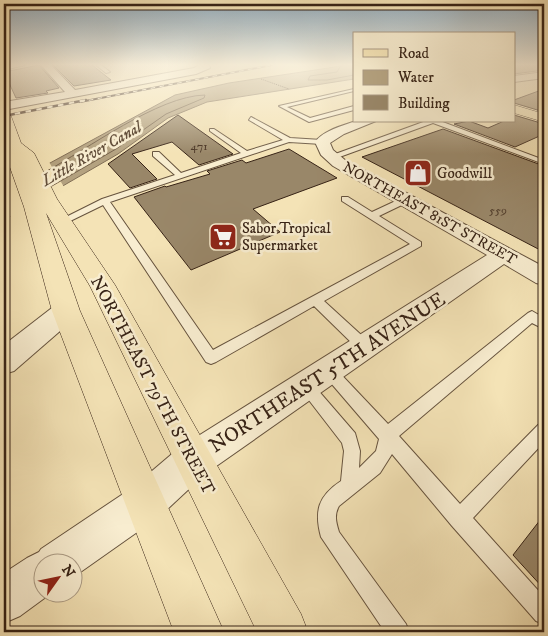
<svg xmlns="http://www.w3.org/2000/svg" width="548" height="636" font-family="'IM FELL DW Pica',serif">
<rect width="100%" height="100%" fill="#f4e3b6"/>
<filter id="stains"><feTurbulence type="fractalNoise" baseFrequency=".004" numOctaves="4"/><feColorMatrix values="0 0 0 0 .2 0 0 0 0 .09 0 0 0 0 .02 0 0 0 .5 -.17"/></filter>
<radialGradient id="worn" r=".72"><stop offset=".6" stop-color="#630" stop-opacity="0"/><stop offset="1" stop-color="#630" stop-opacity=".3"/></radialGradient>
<path fill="#b4a280" stroke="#826f56" d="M348,65H354V79L207,102L168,118L118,154L4,220V188L175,95L229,83Z"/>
<path fill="#f4e3b6" d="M49,162L64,187L11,219L4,197V185Z"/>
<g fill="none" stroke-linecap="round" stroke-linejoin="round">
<g stroke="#76624b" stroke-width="1">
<path d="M341,65L337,72L310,76L308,80H327L354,75"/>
<path d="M45,172C88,149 158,96 205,95L204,98L166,114L116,149L52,186"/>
</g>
</g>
<g fill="#998769" stroke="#372316">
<path d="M39,65L59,88L46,91L48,93L16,98L4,72Z"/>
<path d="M53,65H92L111,80L74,86Z"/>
<path d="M514,65H537L544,68V70L514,74Z"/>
<path d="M544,89V112L514,103V100Z"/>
<path d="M178,115L233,154L199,165L172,142L132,154L157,179L130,188L108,164Z"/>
<path d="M514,115L544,124V134L515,147L454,124L469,121L488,128L504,121H514Z"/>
<path d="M443,129L544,166V252L362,157Z"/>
<path d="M289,149L337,178L253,209L280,232L191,270L134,197L165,186L166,187L210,174L207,171L242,160L246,163Z"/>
<path d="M544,515V589L513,555Z"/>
</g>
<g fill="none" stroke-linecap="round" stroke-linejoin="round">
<defs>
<g id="lane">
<path d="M96,65H101L110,72L106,73Z"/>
<path d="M354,89V91L287,107L310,118L354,106V110L309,122L279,106Z"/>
<path d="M251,117L290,138L322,140L325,142L322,144L289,142L110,202L213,350L410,244L342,201V197H348L372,212L402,198H408V202L379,216L421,242V246L324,301L370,343L372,347L370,351L365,353L360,351L314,306L216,362L211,364L206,362L103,205L64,224H58L56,222L102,199L175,175L153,156V152H159L181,173L241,153L210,131V129H214L247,151L283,140L249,120Z"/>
<path d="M426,121H440L544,160V164L433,123L334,159L327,157Z"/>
<path d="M532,311L544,318V329L532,323L399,436L460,504L538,425L544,423V442L473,518L544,597V624L536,621L452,526L392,454L380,473L339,506C334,515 336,522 339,532L406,624L409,632H385L321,537C314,511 318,496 341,481L344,451L342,443L298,386L300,381L305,379L310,381L355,433L360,451L359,468L376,451L379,439L324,375L322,371L324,367L329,365L334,367L388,424L528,313Z"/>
</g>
<g id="street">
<path d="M4,65H25L4,70Z"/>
<path d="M41,65H51L75,90L194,68L199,65H209L210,68L196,74L4,110V102L65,92Z"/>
<path d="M544,72V78L514,82V76Z"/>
<path d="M356,121H376L344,134L330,143L333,150L345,160L544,267V285L536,283L504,264L205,474L160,516L72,578V564H42V594H50L20,616L4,623V573L27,558L39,552L41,549L132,488L179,448L487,255L333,166L321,155L315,142C324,130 342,126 356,121Z"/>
<path d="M66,301L75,304L79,311L75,318L14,371L4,374V345L57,304Z"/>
</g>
<g id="primary">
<path d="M514,105L544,114V122L514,113Z"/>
<path d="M4,112L11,116L21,143L34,153L57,199L115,285L301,614L308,632H257L90,286L46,213L80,311L224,632H174L52,311L24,207L6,156Z"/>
</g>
</defs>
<use href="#lane" stroke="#66533e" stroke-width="2"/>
<use href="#street" stroke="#66533e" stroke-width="2"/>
<use href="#primary" stroke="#372316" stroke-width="1"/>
<path stroke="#372316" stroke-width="1" stroke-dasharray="1 1" stroke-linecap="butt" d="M261,79L289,89"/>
<use href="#lane" fill="#f8edd0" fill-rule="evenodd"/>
<use href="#street" fill="#f8edd0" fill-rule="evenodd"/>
<use href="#primary" fill="#f4e3b6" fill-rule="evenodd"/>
<defs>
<path id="rail-far1" d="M80,102L272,65"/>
<path id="rail" d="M4,116L86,100"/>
</defs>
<use href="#rail-far1" stroke="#372316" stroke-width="2"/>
<use href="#rail" stroke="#372316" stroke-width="2.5"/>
<use href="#rail-far1" stroke="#f8edd0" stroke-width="1" stroke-dasharray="4.5" stroke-linecap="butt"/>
<use href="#rail" stroke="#f8edd0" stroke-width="2" stroke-dasharray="5.5" stroke-linecap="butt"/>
</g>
<linearGradient id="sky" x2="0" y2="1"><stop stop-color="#93adbe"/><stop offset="0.42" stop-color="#faf2de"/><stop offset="1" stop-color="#faf2de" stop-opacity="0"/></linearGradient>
<rect width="548" height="154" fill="url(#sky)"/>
<defs>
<symbol id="shop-square" viewBox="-11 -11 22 22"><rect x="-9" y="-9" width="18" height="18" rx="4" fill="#8f2418" stroke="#f8edd0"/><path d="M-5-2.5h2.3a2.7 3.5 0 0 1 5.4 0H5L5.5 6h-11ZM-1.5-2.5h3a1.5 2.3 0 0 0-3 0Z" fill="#fff"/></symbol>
<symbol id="supermarket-square" viewBox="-11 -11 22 22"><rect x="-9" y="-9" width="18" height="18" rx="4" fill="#8f2418" stroke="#f8edd0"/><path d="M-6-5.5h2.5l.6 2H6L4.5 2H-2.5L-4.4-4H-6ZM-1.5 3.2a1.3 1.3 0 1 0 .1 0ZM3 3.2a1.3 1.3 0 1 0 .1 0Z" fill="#fff"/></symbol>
</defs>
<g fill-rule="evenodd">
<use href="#shop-square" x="402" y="157" width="32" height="32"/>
<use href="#supermarket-square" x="207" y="221" width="32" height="32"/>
</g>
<g text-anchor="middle" stroke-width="5" stroke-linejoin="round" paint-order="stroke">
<g font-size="12" fill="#503c2b">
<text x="199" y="150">471</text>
<text x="498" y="214">559</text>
</g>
<g font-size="15" fill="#372316" stroke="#f8edd0" text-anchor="start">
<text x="437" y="178">Goodwill</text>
<text x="242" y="233">Sabor Tropical<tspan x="242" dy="17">Supermarket</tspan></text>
</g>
<g font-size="15" fill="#372316" stroke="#f8edd0">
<text transform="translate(430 213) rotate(29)" y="5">NORTHEAST 81ST STREET</text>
</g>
<g font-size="16" font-style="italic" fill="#634f3b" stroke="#f8edd0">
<text transform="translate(91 153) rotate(-30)" y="6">Little River Canal</text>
</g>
<g font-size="18" fill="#372316" stroke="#f8edd0">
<text transform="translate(153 385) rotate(62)" y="6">NORTHEAST 79TH STREET</text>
</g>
<g font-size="21" fill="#372316" stroke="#f8edd0">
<text transform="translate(327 372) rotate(-33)" y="7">NORTHEAST 5TH AVENUE</text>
</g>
</g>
<rect width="548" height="636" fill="none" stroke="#f4e3b6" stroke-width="20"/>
<rect x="5" y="5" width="538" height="626" fill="none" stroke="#372316" stroke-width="2.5"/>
<rect x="10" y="10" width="528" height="616" fill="none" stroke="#372316"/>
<rect x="353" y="32" width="162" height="90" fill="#f8edd0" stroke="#ab9c86"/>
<rect x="363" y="49" width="25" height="8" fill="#f4e3b6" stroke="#ab9c86"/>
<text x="398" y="58" font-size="15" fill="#372316">Road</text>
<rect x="363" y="70" width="25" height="15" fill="#b4a280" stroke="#ab9c86"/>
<text x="398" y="82" font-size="15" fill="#372316">Water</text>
<rect x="363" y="95" width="25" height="15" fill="#998769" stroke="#ab9c86"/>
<text x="398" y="108" font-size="15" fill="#372316">Building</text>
<g transform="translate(58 578) rotate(57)"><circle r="24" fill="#f8edd0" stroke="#ab9c86"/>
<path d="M0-4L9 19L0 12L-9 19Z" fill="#8f2418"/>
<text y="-8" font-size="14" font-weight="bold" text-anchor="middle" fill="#372316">N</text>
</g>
<rect width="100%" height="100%" filter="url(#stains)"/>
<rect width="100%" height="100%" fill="url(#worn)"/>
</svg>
